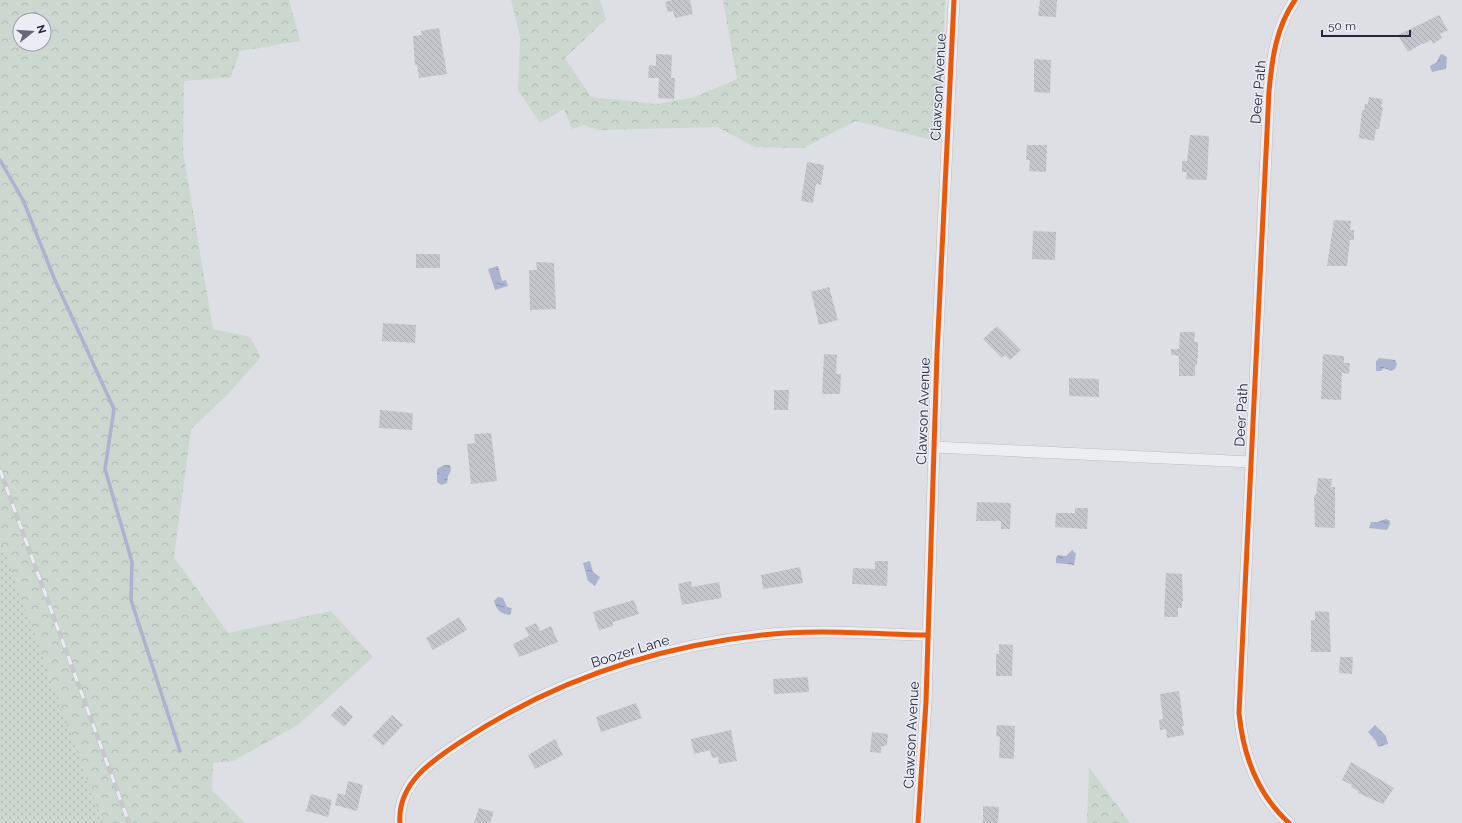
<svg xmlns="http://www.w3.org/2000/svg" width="1462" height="823" font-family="Raleway,sans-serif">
<defs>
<pattern id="forest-crowns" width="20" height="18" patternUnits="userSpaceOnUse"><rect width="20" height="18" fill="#cbd7cf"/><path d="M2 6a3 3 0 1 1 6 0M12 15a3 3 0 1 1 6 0" fill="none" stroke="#aeb9b3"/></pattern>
<pattern id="park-dots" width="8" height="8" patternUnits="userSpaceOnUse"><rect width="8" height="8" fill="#cbd7cf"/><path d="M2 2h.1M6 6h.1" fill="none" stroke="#aeb9b3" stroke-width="1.8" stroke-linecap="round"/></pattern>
<pattern id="water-ripples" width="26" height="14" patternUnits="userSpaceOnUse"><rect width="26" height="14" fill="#abb3d0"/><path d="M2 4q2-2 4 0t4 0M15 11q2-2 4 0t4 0" fill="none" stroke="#8b92aa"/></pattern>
<pattern id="building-back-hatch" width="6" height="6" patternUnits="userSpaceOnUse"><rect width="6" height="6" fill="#c5c6cc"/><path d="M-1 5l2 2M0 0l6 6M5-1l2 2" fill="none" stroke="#a9aab0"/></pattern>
</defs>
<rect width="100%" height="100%" fill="#dedfe4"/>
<g fill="url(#forest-crowns)" fill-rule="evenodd">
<path d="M0,0H289L300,41L240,51L231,77L184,81L183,152L213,329L250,337L261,357L228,394L191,429L174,557L228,633L331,611L373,657L298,725L233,761L213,763L212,790L245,823H0ZM20,20H44V44H20Z"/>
<path d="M511,0H600L606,19L565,58L591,97L656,104L695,97L737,79L723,0H945L940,142L856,121L803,148L755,147L717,127L597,130L584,125L572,129L564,109L540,123L518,90L520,37Z"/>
<path d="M1089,767L1130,823H1087Z"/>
</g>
<path fill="url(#park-dots)" d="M0,539L103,823H0Z"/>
<g fill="url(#water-ripples)">
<path d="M1442,54L1447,57L1446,69L1432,72L1430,66L1437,62L1440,55Z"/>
<path d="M498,266L502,281L506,280L508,286L495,290L488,269Z"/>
<path d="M1379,358L1395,360L1397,364L1395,369L1391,371L1384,368L1381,371H1376V361Z"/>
<path d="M444,465H450L451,471L448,476L447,483L441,485L437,482V469Z"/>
<path d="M1386,519L1390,521V524L1387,530L1369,528L1371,522H1377Z"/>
<path d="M1072,550L1076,554L1074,565L1056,563V558L1058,555L1066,556Z"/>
<path d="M590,561L593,572L600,577L595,586L588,581L583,563Z"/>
<path d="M498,597L503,598L507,607L512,608L510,615C501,614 497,611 494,601Z"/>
<path d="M1375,725L1386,736L1388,744L1378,747L1376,741L1368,732Z"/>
</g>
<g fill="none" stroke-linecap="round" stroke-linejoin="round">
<path stroke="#abb3d0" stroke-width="3.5" d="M0,160L23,200L54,278L114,409L105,469L132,562L131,600L180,751"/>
</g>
<g fill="url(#building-back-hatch)">
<path d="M672,0H690L693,14L675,18L673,11L668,12L665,2Z"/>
<path d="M1040,0H1057L1056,17L1038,16Z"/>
<path d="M1439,15L1448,30L1440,34L1442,38L1433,44L1431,40L1423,44V43L1408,52L1398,35Z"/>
<path d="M439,28L447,74L419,78L417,65H415L413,36L422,35L421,31Z"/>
<path d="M656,54L672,55L671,78H675L674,99L658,98L659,78H648L649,65L656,66Z"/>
<path d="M1034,59L1051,60L1050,93L1034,92Z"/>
<path d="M1369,97L1383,99L1381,107H1383L1379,129H1376L1374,141L1359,138L1362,110H1364L1365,104H1368Z"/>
<path d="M1190,135L1209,136L1207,180L1186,179L1187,172H1182V161H1187Z"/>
<path d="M1027,145H1047L1046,172L1029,171L1030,160H1026Z"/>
<path d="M807,162L824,165L821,185L816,184L813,203L801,201Z"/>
<path d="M1334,220L1351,221L1350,230H1354V240H1350L1347,266H1327Z"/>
<path d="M1033,231L1056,232L1055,260L1032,259Z"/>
<rect x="416" y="254" width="24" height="14"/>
<path d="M536,262L554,263L556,309L530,310L529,270H537Z"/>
<path d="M829,287L838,320L819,325L811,292Z"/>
<path d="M383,323L416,325L415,343L382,341Z"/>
<path d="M997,326L1021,350L1010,360L1005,355L1002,358L983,339Z"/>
<path d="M1180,332H1195L1194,342H1198V358H1197V365H1195V376H1179V356L1171,355V349H1179Z"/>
<path d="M824,354L837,355L836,374H841L840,394H822Z"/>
<path d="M1323,354L1344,356V363H1350L1349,374L1342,373L1341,400L1321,399Z"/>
<path d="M1069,378L1099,379V397L1069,396Z"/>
<path d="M774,390H789L788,410H774Z"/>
<path d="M380,410L413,413L412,430L379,428Z"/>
<path d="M491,433L497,481L471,484L467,444L475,443L474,434Z"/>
<path d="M1318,478L1332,479L1331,487H1335V528L1315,527L1314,495H1316Z"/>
<path d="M977,502L1011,503L1010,529H1001V521H976Z"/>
<path d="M1075,508H1088L1087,529L1055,527L1056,513H1075Z"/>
<path d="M875,561H888L887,586L852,584L853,568L875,569Z"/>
<path d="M800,567L803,583L763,589L761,575Z"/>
<path d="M1166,573L1182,574L1183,601H1182V608H1178V617H1164Z"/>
<path d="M691,581L692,587L719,582L722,598L682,605L678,584Z"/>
<path d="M634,600L639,614L613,622V626L600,630L598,628L593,612Z"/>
<path d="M1315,611L1329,612L1331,652H1311V620H1315Z"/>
<path d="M459,617L467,630L433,650L426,638Z"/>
<path d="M536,623L540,631L551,626L558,642L519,657L513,644L529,636L525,628Z"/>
<path d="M999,644L1013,645L1012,676H996V654H999Z"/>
<path d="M1340,657H1353L1352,674L1339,673Z"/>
<path d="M808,677L809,692L774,694L773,679Z"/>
<path d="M1179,691L1184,726H1182L1184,735L1167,738L1166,729L1160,730L1159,720L1163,719L1160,694Z"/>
<path d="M636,703L642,718L601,732L596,717Z"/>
<path d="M341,705L353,717L344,727L331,715Z"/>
<path d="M392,715L403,725L383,746L372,736Z"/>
<path d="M997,725L1015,726L1014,759L999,758L1000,737L996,736Z"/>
<path d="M731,730L737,761L719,764L718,757L712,758L710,750L694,754L691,739Z"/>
<path d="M872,732L888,734L887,745L881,747V753L870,752Z"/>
<path d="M555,739L563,755L535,769L528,755Z"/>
<path d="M1351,762L1394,788L1383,804L1358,793V791L1351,787L1352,785L1342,780Z"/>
<path d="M348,781L363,785L357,811L335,805L338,793L345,795Z"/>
<path d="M311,794L332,800L328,817L306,811Z"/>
<path d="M983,806L999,807L998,823H983Z"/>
<path d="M479,808L494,812L490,823H474Z"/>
</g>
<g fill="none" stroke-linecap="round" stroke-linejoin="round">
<defs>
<g id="street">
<path d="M934,447L1251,462"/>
<path d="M400,823C397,783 433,760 462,741C553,681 654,647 762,635C816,629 873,634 928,635"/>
<path d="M918,823L926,702L937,354L954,0"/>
<path d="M1289,823C1257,794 1243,754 1239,713L1269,91C1272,59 1276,27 1295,0"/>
</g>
</defs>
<use href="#street" stroke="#bbbcc1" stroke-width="12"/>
<use href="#street" stroke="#edeef1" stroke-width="11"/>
<defs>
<path id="rail" d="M0,470L129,823"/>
</defs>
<use href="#rail" stroke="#c7c7cc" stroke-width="4.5"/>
<use href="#rail" stroke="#ebecf4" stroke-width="3" stroke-dasharray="9" stroke-linecap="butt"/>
<defs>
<g id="cycleway">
<path d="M400,823C397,783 433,760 462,741C553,681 654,647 762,635C816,629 873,634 928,635"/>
<path d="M918,823L926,702L937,354L954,0"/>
<path d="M1289,823C1257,794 1243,754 1239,713L1269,91C1272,59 1276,27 1295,0"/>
</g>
</defs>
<use href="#cycleway" stroke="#ebecf4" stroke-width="8"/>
<use href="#cycleway" stroke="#e8590c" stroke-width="5"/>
</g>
<g text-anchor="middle" stroke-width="3" stroke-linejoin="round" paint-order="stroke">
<g font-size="14" fill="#25273d" stroke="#ebecf4">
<text transform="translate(938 87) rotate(-87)" y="5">Clawson Avenue</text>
<text transform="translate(1258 92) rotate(-85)" y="5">Deer Path</text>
<text transform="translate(923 411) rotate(-88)" y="5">Clawson Avenue</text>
<text transform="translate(1241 415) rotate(-87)" y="5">Deer Path</text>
<text transform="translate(630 651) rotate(-17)" y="5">Boozer Lane</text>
<text transform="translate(911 735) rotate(-87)" y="5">Clawson Avenue</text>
</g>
</g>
<g transform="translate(32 32) rotate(73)"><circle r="19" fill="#ebecf4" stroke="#9c9dab"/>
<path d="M0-3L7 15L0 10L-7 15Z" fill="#666777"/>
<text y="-6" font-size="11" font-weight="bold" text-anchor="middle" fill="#25273d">N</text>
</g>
<path d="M1322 30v6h88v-6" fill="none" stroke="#25273d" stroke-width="2"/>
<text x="1328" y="30" font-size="12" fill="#25273d" stroke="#ebecf4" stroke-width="3" paint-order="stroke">50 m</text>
</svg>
